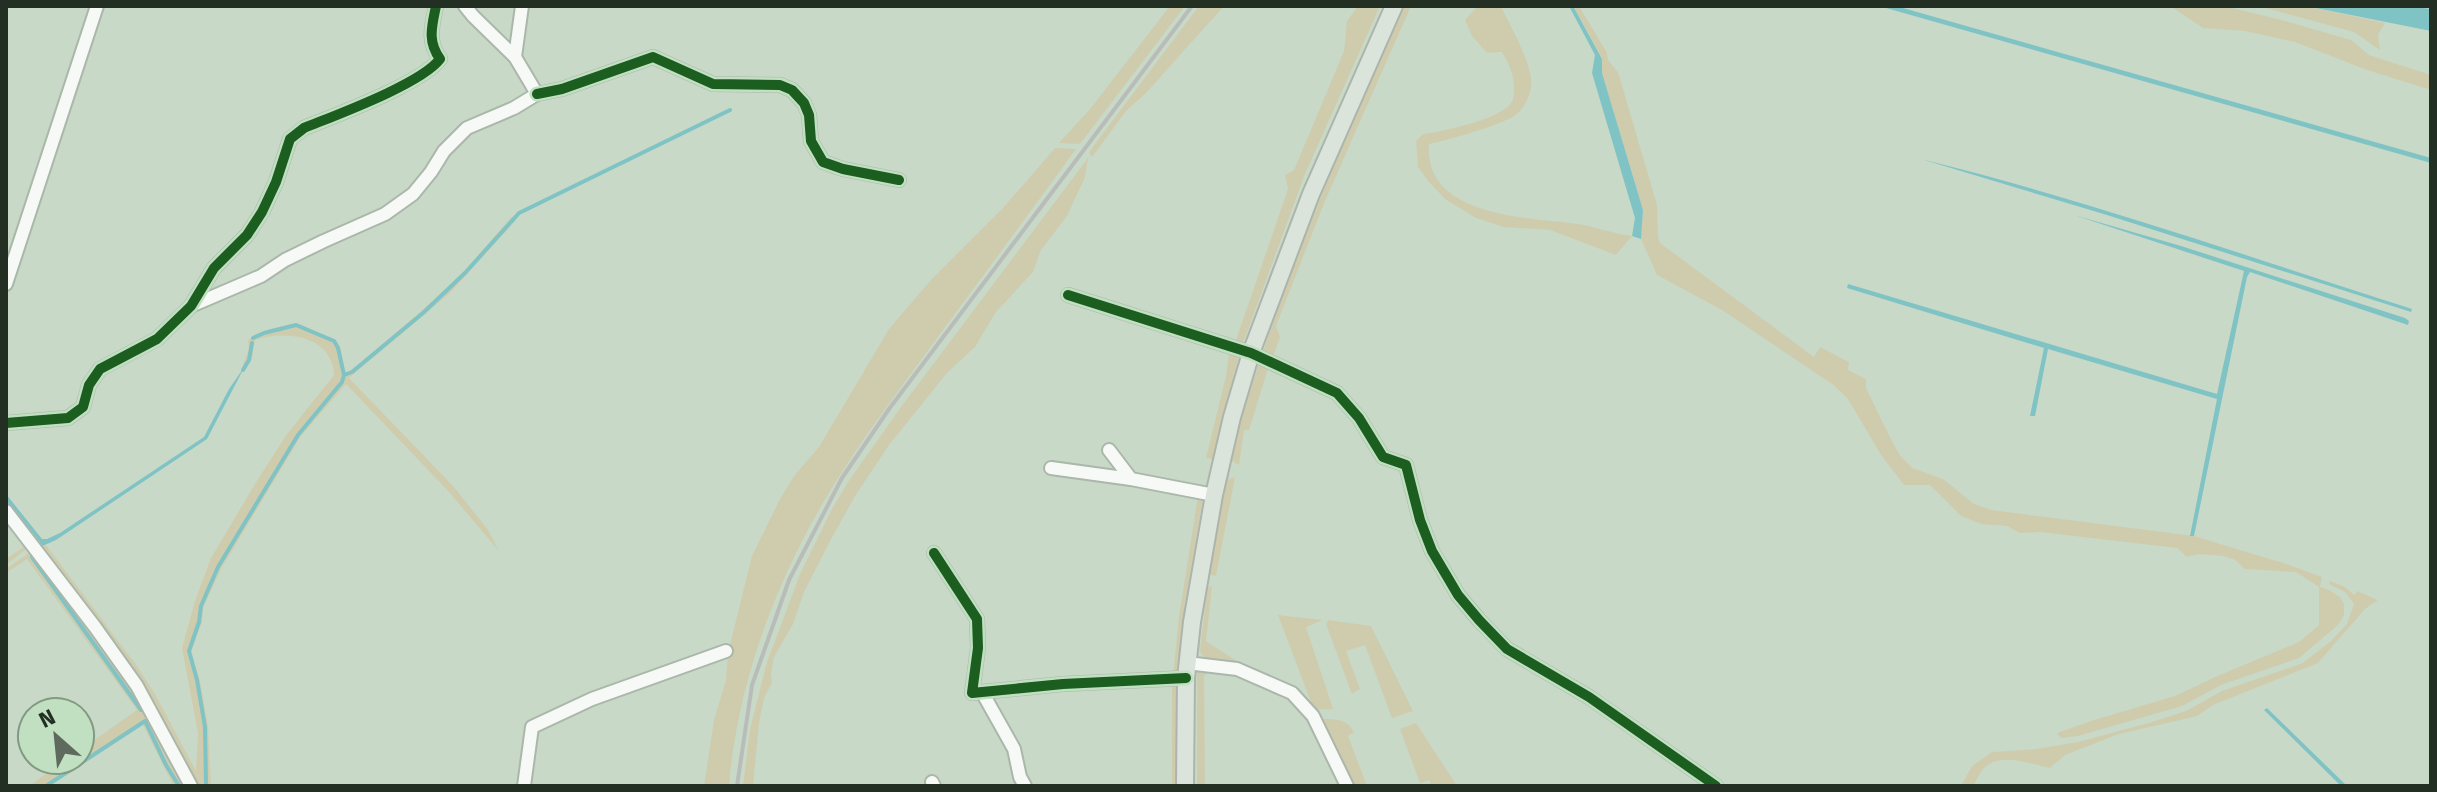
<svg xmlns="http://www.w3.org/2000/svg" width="2437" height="792" font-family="'Fira Sans',sans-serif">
<rect width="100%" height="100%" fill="#c8d9c8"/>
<g fill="#cfccae">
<path d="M1170,6H1185L1080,144L1059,143L1090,109Z"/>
<path d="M1199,6H1224L1145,94L1126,111L1092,157L1089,152Z"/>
<path d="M1358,6H1380L1305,174L1242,346L1235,343L1288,189L1285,175L1294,170L1344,51L1347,21Z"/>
<path d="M1405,6H1411L1325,201L1276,326L1280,337L1272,360L1262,355C1302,236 1352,120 1405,6Z"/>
<path d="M1475,6H1501C1510,26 1534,66 1531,87C1530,96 1524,108 1517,114C1508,123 1445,141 1429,144C1424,218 1529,217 1578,224C1597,227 1613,234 1632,236L1616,255L1550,230L1504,227L1476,218L1445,199L1428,181L1418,167L1416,141L1423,134C1441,132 1508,118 1513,99C1517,81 1510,66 1502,52L1487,53L1472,36L1465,20L1475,9Z"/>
<path d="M1573,6H1579L1607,53L1608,60L1618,72L1657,205L1658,237L1660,243L1814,357L1820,347L1849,362L1848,370L1866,379V388L1888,433L1899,454L1912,468L1943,479L1974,504L1992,510L2194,536L2283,563L2322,577L2320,587L2329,590L2340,597L2344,604V615L2338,625L2299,658L2221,685L2182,706L2078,736L2061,738L2057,733L2094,720L2175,696L2215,677L2299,642L2319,625V587L2296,572L2245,569L2235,560L2224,556L2198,554L2187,557L2177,548L2040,532L2020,533L2007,526L1981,524L1961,516L1930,485H1904L1881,455L1848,399L1835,386L1722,310L1657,275L1641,239L1643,210L1602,73V58Z"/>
<path d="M2170,6H2224L2282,20L2351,40L2369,55L2431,75V90L2367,70L2295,42L2245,31L2203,28Z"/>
<path d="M2259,6H2306L2385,23L2378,35L2380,50L2354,32Z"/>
<path d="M1055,148L1076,149C1028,215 980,280 932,345C902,386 871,427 844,469C783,562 738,675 729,786H704L714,720L726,680L728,653L752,556L780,499L794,476L819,447L889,329L930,281L1002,209Z"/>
<path d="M1088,158L1085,177L1067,216L1041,250L1033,272L996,312L975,347L947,373L889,445L855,496L829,543L804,592L793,624L774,657L771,673L772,683L764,698L759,723L753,786H743L750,729L767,662L800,574L832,509L848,482L901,407Z"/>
<path d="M511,217L516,220L450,293L349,378L454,487L488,530L499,551L449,492L346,384L301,436L221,569L203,608L202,622L191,652L200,681L208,726L211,786H199L144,686L6,506V500L40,542L41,547L46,545L137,666L155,694L196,771L198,733L182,648L195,601L211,558L258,479L287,434L334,375C332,335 285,330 255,340L252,359L244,371L245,367H242L249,349L248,340L270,329L297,323L336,340L341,349L345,373L351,371L440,295L464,272Z"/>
<path d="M1229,353L1239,356L1213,459L1206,458L1226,376Z"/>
<path d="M1260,361L1269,365L1249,430H1244L1239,465L1230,460L1238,423Z"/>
<path d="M1235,477L1216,576L1209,574L1224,481Z"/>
<path d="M1198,496L1203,497L1183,618L1177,676H1173L1179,617Z"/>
<path d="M6,518L92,633L145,708L143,711L147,719L151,720L182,783L180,786H171L172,783L143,725L49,786H29L65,760H80V750L137,710L27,559L6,573V569L29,553L26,549L6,565V559L24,547L6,523Z"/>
<path d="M2330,581L2345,587L2354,595L2357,591L2378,600L2365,609L2318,663L2213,705L2197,716L2119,734L2065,755L2050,768C2031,764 1999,751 1983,769C1979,774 1976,781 1973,786H1961L1972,766L1992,752L2036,749L2078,742L2149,723L2186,711L2222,691L2303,663L2331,641L2347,624L2354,604L2345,592L2329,584Z"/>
<path d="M1212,586L1206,641L1238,662L1273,680L1204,657L1200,652L1207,588Z"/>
<path d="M1278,615L1323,620L1306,627L1333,709L1314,710Z"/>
<path d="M1328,620L1371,626L1413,711L1392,718L1365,645L1346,651L1360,689L1352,694L1326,624Z"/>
<path d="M1203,669L1238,673L1289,696L1239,676L1209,672L1204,676L1205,786H1197V671Z"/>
<path d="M1177,685L1176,786H1172V686Z"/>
<path d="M1318,719C1333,719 1346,717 1354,732L1348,736L1367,786H1349Z"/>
<path d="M1416,723L1457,786H1432L1429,780L1420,783L1400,729Z"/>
</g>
<g fill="#7fc3c5">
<path d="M1569,6H1573L1602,59V73L1643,210L1641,239L1632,236L1635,218L1592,73L1595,55Z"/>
<path d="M1879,6H1896L2431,158V163Z"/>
<path d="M2306,6H2406L2431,9V31Z"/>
<path d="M1921,159C2087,200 2249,257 2412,309L2411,312L2107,215Z"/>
<path d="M2074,215L2181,246L2405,318L2409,321L2408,325L2250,272L2247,277L2194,536H2190L2217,399L2048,349L2035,416H2030L2044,348L1847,288L1848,284L2217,394L2244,271Z"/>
<path d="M245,366L207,439L56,540L40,547V542L6,500V494L42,539H47L60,533L204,437L229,389Z"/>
<path d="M2267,708L2347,786H2341L2264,710Z"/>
</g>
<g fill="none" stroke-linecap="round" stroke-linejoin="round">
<g stroke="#7fc3c5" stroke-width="4">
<path d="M253,338L264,333L296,325L334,341L338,348L344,375"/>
<path d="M243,370L249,360L252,343"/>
<path d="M32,557L141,710"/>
<path d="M206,785L205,727L197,680L189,651L199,622L201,606L218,567L298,435L342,382L344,375L352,372L423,313L465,273L519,213L730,110"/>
<path d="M46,786L145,721L166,765L179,786"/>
</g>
<defs>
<g id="minor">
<path d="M515,57L522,6"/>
<path d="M537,94L562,89L653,57L713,84L780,85L792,90L804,103L809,115L811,141L823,162L843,169L899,180"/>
<path d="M6,284L97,6"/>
<path d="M1068,295L1251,353L1337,393L1359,418L1383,457L1406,465L1420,520L1432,551L1458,595L1479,620L1507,649L1589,697L1716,786"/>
<path d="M191,306L261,276L285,260L324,241L385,214L413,194L431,172L444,151L467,128L514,108L537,94L515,57L473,16L465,6"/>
<path d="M6,423L68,418L83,407L89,385L100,369L157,339L191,306L214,268L247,235L262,212L276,182L290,139L304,128C336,115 421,84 440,59C427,41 432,26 436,6"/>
<path d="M1109,450L1131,479L1214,495"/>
<path d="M1051,468L1131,479"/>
<path d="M6,511L95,627L137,686L191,786"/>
<path d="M934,553L977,619L978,648L972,693L1063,684L1186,678"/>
<path d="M1187,663L1237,669L1292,693L1313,716L1347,786"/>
<path d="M982,692L1014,749L1020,777L1025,786"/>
<path d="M932,782L934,786"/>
<path d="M524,786L532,727L592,699L726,651"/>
</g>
<path id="major" d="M1185,786L1186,678L1192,622L1214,495L1232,417L1251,353L1311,194L1394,6"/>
</defs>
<use href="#minor" stroke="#aab7aa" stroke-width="16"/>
<use href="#major" stroke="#acb5ac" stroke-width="20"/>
<use href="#minor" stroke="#f7f9f7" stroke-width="12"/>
<use href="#major" stroke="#dbe4db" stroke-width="16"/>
<path stroke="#b9bdb9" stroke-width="4" d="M737,786L752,685L789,580L842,478L889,409L1192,6"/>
<defs>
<g id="cycleway">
<path d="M537,94L562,89L653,57L713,84L780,85L792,90L804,103L809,115L811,141L823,162L843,169L899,180"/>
<path d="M1068,295L1251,353L1337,393L1359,418L1383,457L1406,465L1420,520L1432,551L1458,595L1479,620L1507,649L1589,697L1716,786"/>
<path d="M6,423L68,418L83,407L89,385L100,369L157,339L191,306L214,268L247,235L262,212L276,182L290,139L304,128C336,115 421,84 440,59C427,41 432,26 436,6"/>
<path d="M934,553L977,619L978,648L972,693L1063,684L1186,678"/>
</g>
</defs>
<use href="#cycleway" stroke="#c1e0c1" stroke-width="15"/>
<use href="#cycleway" stroke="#1b5e20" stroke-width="10"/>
</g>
<rect width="2437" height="792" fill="none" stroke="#232f23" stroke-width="16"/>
<g transform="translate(56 736) rotate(333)"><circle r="38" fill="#c1e0c1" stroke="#829982" stroke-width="2"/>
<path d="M0-6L14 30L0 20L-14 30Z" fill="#5d6a5d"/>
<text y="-12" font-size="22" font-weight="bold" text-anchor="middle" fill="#232f23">N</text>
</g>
</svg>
